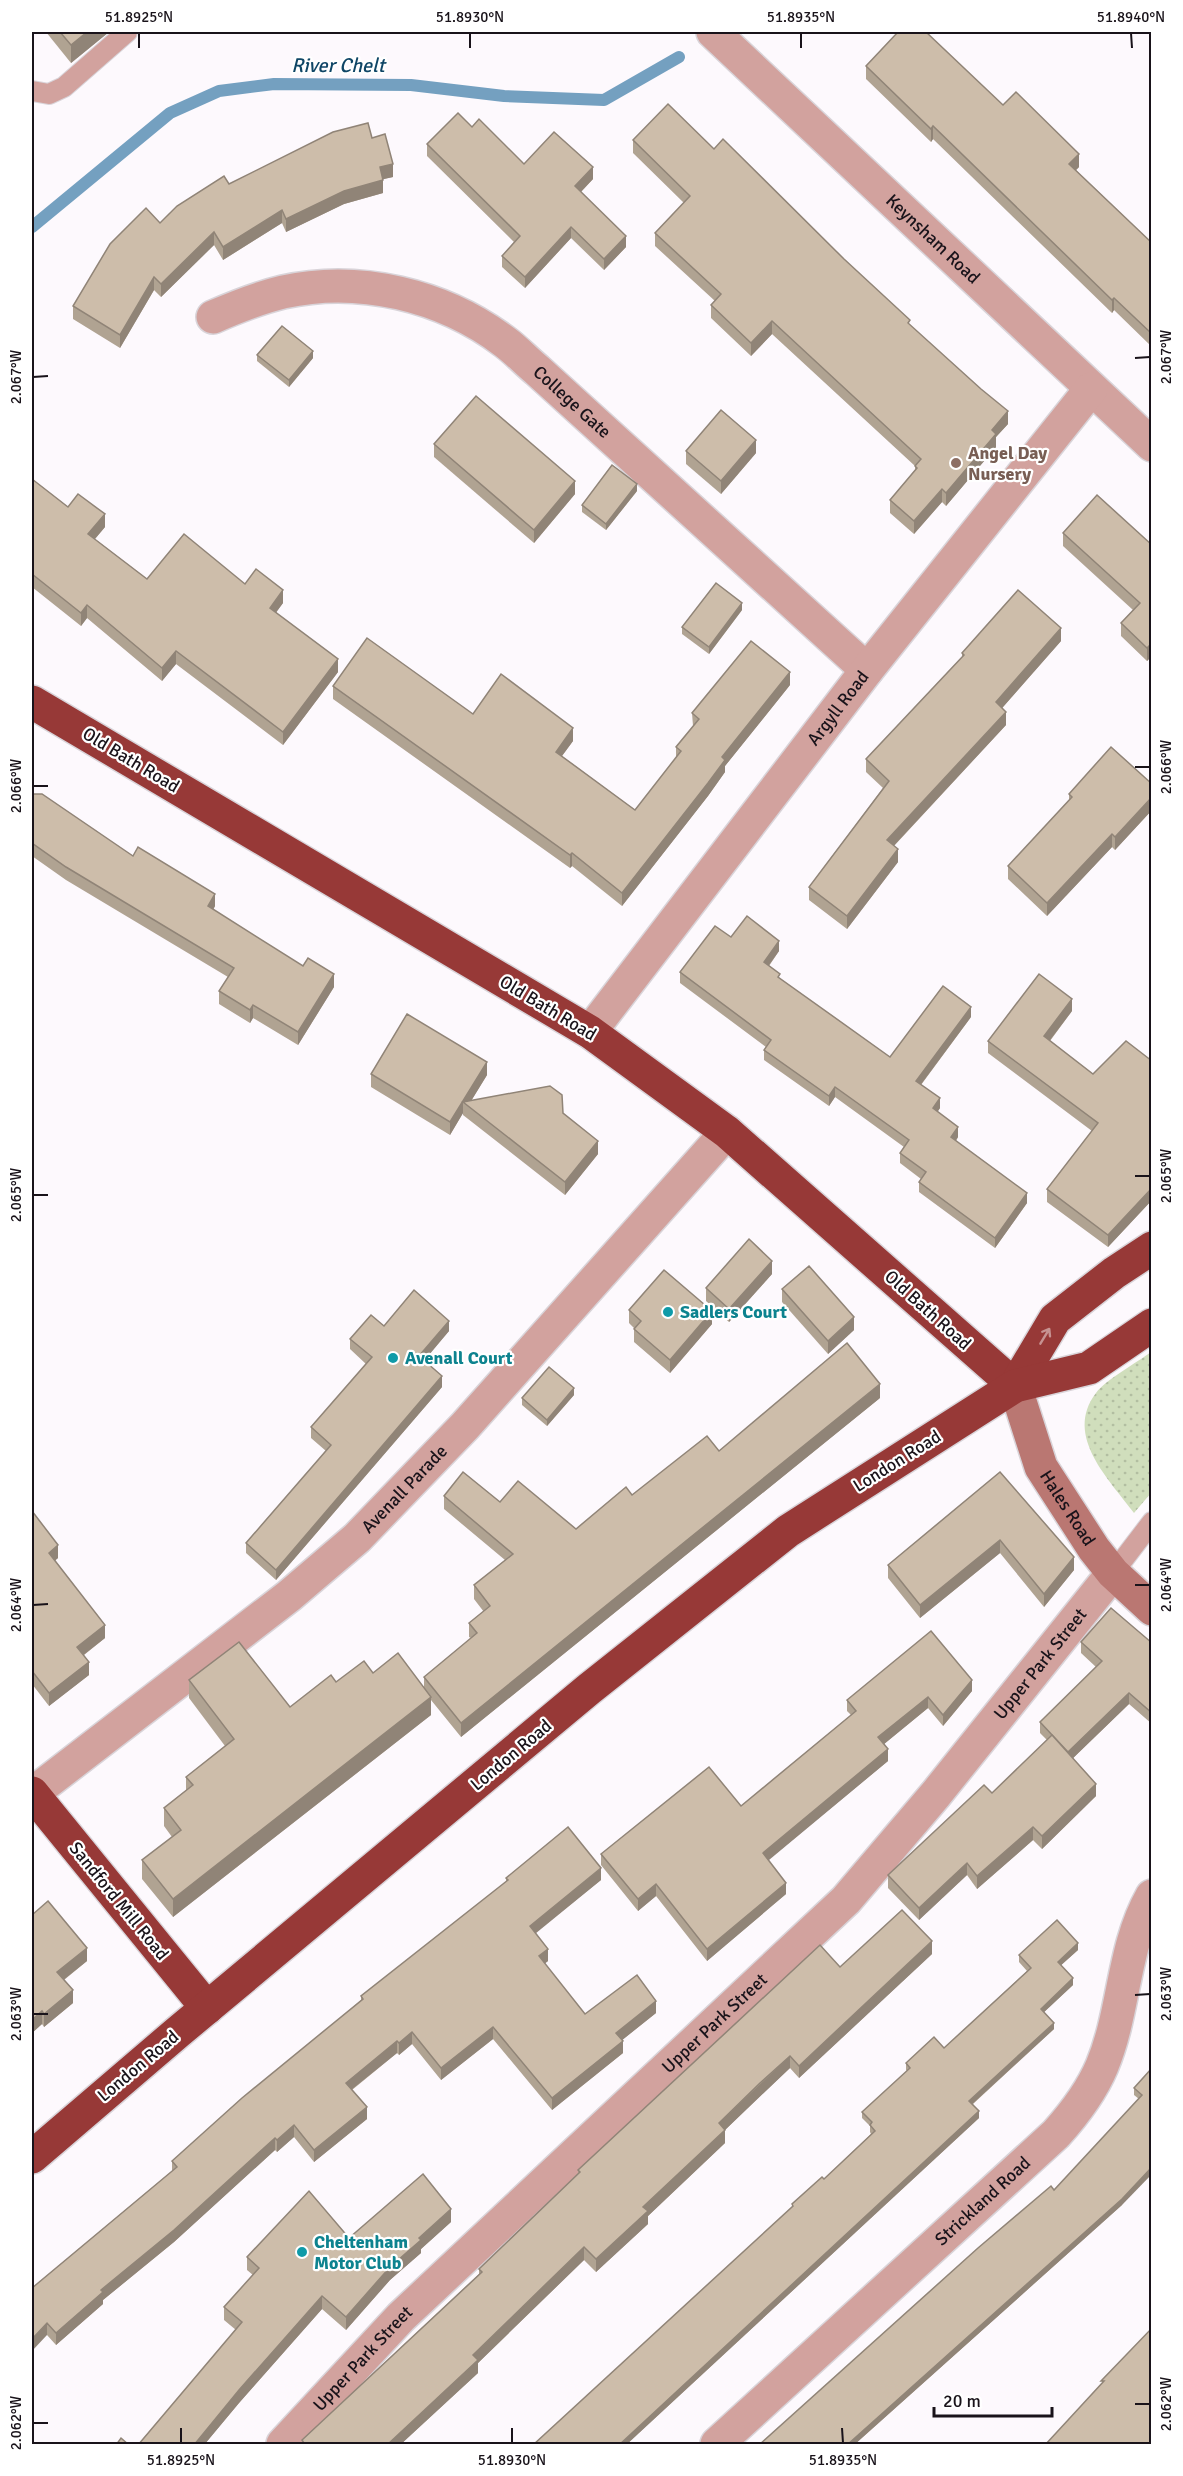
<svg xmlns="http://www.w3.org/2000/svg" width="1183" height="2476" font-family="Signika,sans-serif">
<defs>
<pattern id="grass-dots" width="8" height="8" patternUnits="userSpaceOnUse" patternTransform="scale(1.5)"><rect width="8" height="8" fill="#d0debc"/><path d="M2 2h.1M6 6h.1" fill="none" stroke="#b2bea1" stroke-width="1.8" stroke-linecap="round"/></pattern>
</defs>
<rect width="100%" height="100%" fill="#fdf9fd"/>
<path fill="url(#grass-dots)" d="M1151,1352V1493L1134,1513C1110,1480 1063,1436 1096,1393C1105,1380 1138,1362 1151,1352Z"/>
<g fill="none" stroke-linecap="round" stroke-linejoin="round">
<path stroke="#74a0c0" stroke-width="12" d="M32,227L170,113L219,91L274,84L411,85L504,96L604,100L679,57"/>
<defs>
<g id="lane">
<path d="M32,91L49,94L64,87L127,32"/>
<path d="M1113,1573L1152,1522"/>
</g>
<g id="street">
<path id="s1" d="M713,32L1152,445"/>
<path id="s2" d="M213,317C236,307 258,298 283,292C359,275 443,295 505,342C516,350 526,361 537,370L867,670"/>
<path id="s3" d="M590,1032L867,670L1091,389"/>
<path id="s4" d="M32,1794L289,1596L357,1538L465,1426L727,1132"/>
<path id="s5" d="M283,2444L401,2317L846,1900L936,1794L1113,1573"/>
<path id="s6" d="M717,2444L1056,2134C1074,2114 1091,2092 1102,2066C1125,2011 1122,1949 1152,1896"/>
</g>
<g id="secondary">
<path id="s7" d="M1015,1386L1041,1467L1094,1549L1113,1573L1152,1609"/>
</g>
<g id="highway">
<path d="M32,702L590,1032L727,1132L1015,1386"/>
<path d="M1015,1386L1055,1319L1114,1273L1152,1248"/>
<path d="M32,1793L207,2008"/>
<path d="M32,2157L178,2032L589,1689L788,1531L1015,1386L1089,1368L1152,1325"/>
</g>
</defs>
<use href="#lane" stroke="#d9d4d9" stroke-width="22"/>
<use href="#street" stroke="#d9d4d9" stroke-width="36"/>
<use href="#secondary" stroke="#d9d4d9" stroke-width="36"/>
<use href="#highway" stroke="#d9d4d9" stroke-width="36"/>
<use href="#lane" stroke="#d2a29e" stroke-width="20"/>
<use href="#street" stroke="#d2a29e" stroke-width="33"/>
<use href="#secondary" stroke="#ba7772" stroke-width="33"/>
<use href="#highway" stroke="#973937" stroke-width="33"/>
</g>
<g fill="#b0a392">
<path d="M46,32H109L71,63Z"/>
<path d="M866,66L1003,105L1079,167L1076,170L1152,243V347L1114,310L1112,313L933,139L931,142L866,79Z"/>
<path d="M472,127L524,164L593,179L581,192L626,247L604,270L571,238L525,288L502,267V256L514,242L427,156V144Z"/>
<path d="M372,138L393,177L383,179V193L344,204L286,232L282,223L223,260L214,245L161,297L154,290L120,348L73,319V306L160,223L229,184Z"/>
<path d="M633,140L714,149L910,326L1008,424L996,437V447L946,506L942,502L914,534L890,513V500L915,470V466L772,334L751,356L711,318V305L715,301L655,246V233L684,203L633,153Z"/>
<path d="M257,355L313,358L289,387L257,361Z"/>
<path d="M434,444L575,494L534,543L434,457Z"/>
<path d="M686,451L756,453L721,494L686,464Z"/>
<path d="M32,479L68,507L105,527L95,539L147,579L245,584L283,603L276,612L338,672L283,745L176,664L162,681L87,618L81,626L32,587Z"/>
<path d="M637,491L606,530L582,512V505Z"/>
<path d="M1063,533L1152,545V656L1147,661L1121,636V623L1133,610L1063,546Z"/>
<path d="M742,610L709,654L682,634V627Z"/>
<path d="M1061,641L1002,708L1006,725L894,846L898,862L847,929L809,900V887L883,788L866,772V759L962,657V653Z"/>
<path d="M790,685L725,766V772L708,796L622,906L572,866L570,868L333,699V686L473,714L573,741L562,756L635,810L676,758V747L693,726L692,713Z"/>
<path d="M1152,784V810L1115,850L1112,847L1047,916L1008,879V866L1069,800V794Z"/>
<path d="M32,794L215,906L213,910L334,987L298,1045L253,1018L250,1023L219,1004V991L228,977L66,880L32,856Z"/>
<path d="M731,937L779,951L769,966L780,979L890,1057L971,1017L921,1085L940,1108L937,1112L958,1137L956,1141L1027,1203L995,1248L919,1192V1182L921,1179L900,1163V1153L904,1147L835,1097L829,1106L764,1060V1050L766,1047L680,983V972Z"/>
<path d="M1072,1011L1050,1041L1093,1074L1152,1061V1200L1108,1247L1047,1202V1189L1092,1131L988,1053V1041Z"/>
<path d="M371,1074L487,1075L471,1101L563,1113L598,1154L565,1195L463,1115V1113L450,1135L371,1087Z"/>
<path d="M772,1274L729,1322L706,1301V1288Z"/>
<path d="M782,1289L854,1330L828,1354L782,1302Z"/>
<path d="M629,1310L712,1324L670,1373L634,1342V1328L629,1323Z"/>
<path d="M384,1326L449,1331L424,1360L442,1387L276,1580L246,1553V1543L326,1451L311,1438V1427L366,1364L350,1349V1339Z"/>
<path d="M574,1395L547,1426L522,1405V1398Z"/>
<path d="M880,1398L461,1737L431,1700V1715L173,1917L142,1879V1860L172,1837L164,1826V1808L186,1790V1777L225,1746L189,1698V1680L290,1707L336,1682L373,1673L424,1687V1677L471,1638L469,1637V1623L484,1612L474,1599V1585L505,1560L444,1509V1496L500,1502L576,1529L632,1495L719,1451Z"/>
<path d="M1000,1472L1074,1570L1044,1607L1000,1553L920,1618L888,1578V1565Z"/>
<path d="M32,1511L58,1558L55,1560L105,1638L84,1655L89,1675L49,1706L32,1684Z"/>
<path d="M1081,1642L1152,1643V1724L1129,1704L1073,1758L1096,1796L1042,1849L1033,1840L977,1889L967,1875L919,1920L888,1888V1875L992,1793L1047,1740L1040,1733V1722L1096,1667L1081,1653Z"/>
<path d="M972,1691L943,1726L928,1708L884,1744L888,1761L768,1860L786,1894L707,1961L656,1896L638,1911L601,1865V1854L741,1806L851,1715L847,1711V1700Z"/>
<path d="M506,1878L601,1880L535,1933L548,1961L544,1964L585,2014L656,2013L622,2040L623,2053L552,2110L493,2039L441,2080L412,2044L399,2055L397,2053L352,2090L367,2119L314,2162L294,2137L277,2152L275,2150L174,2242L103,2300V2304L56,2345L47,2335L32,2288L172,2171V2161L361,2000V1996L506,1882Z"/>
<path d="M32,1915L87,1961L64,1980L73,2003L44,2027L42,2024L32,2033Z"/>
<path d="M1078,1950L1061,1965L1073,1985L1044,2012L1054,2029L973,2104L979,2118L626,2445H533L792,2208V2204L824,2179L871,2134L870,2132V2126L862,2118V2112L907,2071L906,2070V2063L944,2048L1027,1971L1019,1962V1955Z"/>
<path d="M932,1954L799,2078L790,2068L760,2096L725,2130V2143L648,2216V2224L596,2272L584,2260L478,2363V2373L400,2445H302V2440L479,2274V2269L578,2174V2170L840,1967Z"/>
<path d="M1152,2068L1122,2205L854,2445H759L1054,2190L1139,2099L1134,2095V2088Z"/>
<path d="M451,2222L421,2249V2253L390,2280L346,2330L322,2309L239,2403L204,2445H138L236,2330L224,2320V2307L253,2275L247,2270V2257L349,2238Z"/>
</g>
<g fill="#908477">
<path d="M87,32H109L71,63V45Z"/>
<path d="M933,126V139L931,142V129Z"/>
<path d="M1079,154V167L1069,177V164Z"/>
<path d="M393,164V177L380,180V167Z"/>
<path d="M593,167V179L575,198V186Z"/>
<path d="M383,180V193L344,204L286,232V219L344,191Z"/>
<path d="M282,210V223L223,260V247Z"/>
<path d="M571,227V238L525,288V277Z"/>
<path d="M214,232V245L161,297V284Z"/>
<path d="M626,236V247L604,270V259Z"/>
<path d="M154,277V290L120,348V335Z"/>
<path d="M1114,298V310L1112,313V300Z"/>
<path d="M772,321V334L751,356V343Z"/>
<path d="M313,351V358L289,387V380Z"/>
<path d="M1008,411V424L996,437V447L946,506V493L992,430Z"/>
<path d="M756,440V453L721,494V481Z"/>
<path d="M575,481V494L534,543V530Z"/>
<path d="M637,484V491L606,530V524Z"/>
<path d="M942,489V502L914,534V521Z"/>
<path d="M105,514V527L88,547V534Z"/>
<path d="M283,590V603L270,621V608Z"/>
<path d="M742,603V610L709,654V647Z"/>
<path d="M87,605V618L81,626V613Z"/>
<path d="M1061,628V641L996,715V702Z"/>
<path d="M1152,643V656L1147,661V648Z"/>
<path d="M176,651V664L162,681V668Z"/>
<path d="M338,659V672L283,745V732Z"/>
<path d="M790,672V685L725,766V772L708,796L622,906V893L722,757Z"/>
<path d="M1006,712V725L887,853V840Z"/>
<path d="M573,728V741L556,764V752Z"/>
<path d="M1152,797V810L1115,850V837Z"/>
<path d="M1112,834V847L1047,916V903Z"/>
<path d="M898,849V862L847,929V916Z"/>
<path d="M572,853V866L570,868V855Z"/>
<path d="M215,894V906L208,919V906Z"/>
<path d="M779,941V951L764,972V962Z"/>
<path d="M334,974V987L298,1045V1032Z"/>
<path d="M1072,999V1011L1044,1048V1036Z"/>
<path d="M253,1005V1018L250,1023V1010Z"/>
<path d="M971,1007V1017L916,1091V1081Z"/>
<path d="M487,1062V1075L468,1106L463,1102V1113L450,1135V1122Z"/>
<path d="M835,1087V1097L829,1106V1096Z"/>
<path d="M940,1098V1108L933,1119V1108Z"/>
<path d="M958,1127V1137L951,1147V1137Z"/>
<path d="M598,1141V1154L565,1195V1182Z"/>
<path d="M1152,1188V1200L1108,1247V1235Z"/>
<path d="M1027,1193V1203L995,1248V1238Z"/>
<path d="M772,1261V1274L729,1322V1309Z"/>
<path d="M712,1311V1324L670,1373V1360Z"/>
<path d="M854,1317V1330L828,1354V1341Z"/>
<path d="M449,1321V1331L419,1367V1356Z"/>
<path d="M442,1376V1387L276,1580V1570Z"/>
<path d="M880,1384V1398L461,1737V1723Z"/>
<path d="M574,1388V1395L547,1426V1420Z"/>
<path d="M1000,1540V1553L920,1618V1605Z"/>
<path d="M58,1545V1558L49,1566V1553Z"/>
<path d="M1074,1557V1570L1044,1607V1594Z"/>
<path d="M105,1625V1638L77,1660V1647Z"/>
<path d="M89,1662V1675L49,1706V1693Z"/>
<path d="M972,1680V1691L943,1726V1715Z"/>
<path d="M1129,1693V1704L1068,1763V1752Z"/>
<path d="M431,1697V1715L173,1917V1899Z"/>
<path d="M928,1697V1708L878,1749V1737Z"/>
<path d="M888,1749V1761L763,1865V1853Z"/>
<path d="M1096,1784V1796L1042,1849V1836Z"/>
<path d="M1033,1827V1840L977,1889V1876Z"/>
<path d="M967,1863V1875L919,1920V1908Z"/>
<path d="M601,1868V1880L530,1938V1926Z"/>
<path d="M786,1883V1894L707,1961V1949Z"/>
<path d="M656,1884V1896L638,1911V1899Z"/>
<path d="M932,1941V1954L799,2078V2066Z"/>
<path d="M1078,1943V1950L1058,1968V1962Z"/>
<path d="M87,1948V1961L57,1985V1972Z"/>
<path d="M548,1949V1961L539,1968V1956Z"/>
<path d="M1073,1978V1985L1041,2015V2009Z"/>
<path d="M73,1990V2003L44,2027V2014Z"/>
<path d="M656,2001V2013L616,2045V2033Z"/>
<path d="M42,2011V2024L32,2033V2020Z"/>
<path d="M1054,2023V2029L969,2107V2101Z"/>
<path d="M493,2027V2039L441,2080V2068Z"/>
<path d="M412,2032V2044L399,2055V2043Z"/>
<path d="M397,2041V2053L346,2094V2083Z"/>
<path d="M623,2041V2053L552,2110V2098Z"/>
<path d="M790,2056V2068L725,2130V2143L648,2216V2224L596,2272V2259L719,2123Z"/>
<path d="M367,2107V2119L314,2162V2150Z"/>
<path d="M979,2111V2118L626,2445H619Z"/>
<path d="M294,2125V2137L277,2152V2140Z"/>
<path d="M275,2138V2150L174,2242L103,2300V2304L56,2345V2333L101,2290Z"/>
<path d="M1152,2167V2174L1122,2205L854,2445H847Z"/>
<path d="M451,2209V2222L421,2249V2253L390,2280L346,2330V2317L390,2267L419,2238Z"/>
<path d="M584,2247V2260L478,2363V2373L400,2445H387L473,2355Z"/>
<path d="M322,2296V2309L239,2403L204,2445H194L239,2390Z"/>
<path d="M47,2323V2335L32,2351V2339Z"/>
</g>
<g fill="#cdbdaa" stroke="#908477" stroke-width="1.5">
<path d="M60,32H87L71,45Z"/>
<path d="M898,32H926L1003,105L1016,92L1079,154L1069,164L1152,243V334L1114,298L1112,300L933,126L931,129L866,66Z"/>
<path d="M668,104L714,149L723,139L844,259L910,320L908,323L981,389L1008,411L992,430L996,434L946,493L942,489L914,521L890,500L917,468L915,466L921,459L772,321L751,343L711,305L721,294L655,233L690,196L633,140Z"/>
<path d="M458,113L472,127L479,119L524,164L554,132L593,167L575,186L626,236L604,259L571,227L525,277L502,256L520,236L427,144Z"/>
<path d="M368,123L372,138L385,134L393,164L380,167L383,180L344,191L286,219L282,210L223,247L214,232L161,284L154,277L120,335L73,306L110,244L146,208L160,223L177,206L224,176L229,184L333,132Z"/>
<path d="M282,326L313,351L289,380L257,355Z"/>
<path d="M476,396L575,481L534,530L434,444Z"/>
<path d="M721,410L756,440L721,481L686,451Z"/>
<path d="M612,465L637,484L606,524L582,505Z"/>
<path d="M32,479L68,507L78,494L105,514L88,534L147,579L184,534L245,584L256,569L283,590L270,608L338,659L283,732L176,651L162,668L87,605L81,613L32,574Z"/>
<path d="M1097,495L1152,545V643L1147,648L1121,623L1140,603L1063,533Z"/>
<path d="M716,583L742,603L709,647L682,627Z"/>
<path d="M1018,590L1061,628L996,702L1006,712L887,840L898,849L847,916L809,887L889,781L866,759L964,655L962,653Z"/>
<path d="M367,638L473,714L501,674L573,728L556,752L635,810L681,751L676,747L699,719L692,713L751,641L790,672L722,757L725,760L708,783L622,893L572,853L570,855L333,686Z"/>
<path d="M1111,747L1152,784V797L1115,837L1112,834L1047,903L1008,866L1072,797L1069,794Z"/>
<path d="M32,794H42L133,856L138,847L215,894L208,906L303,966L308,958L334,974L298,1032L253,1005L250,1010L219,991L234,968L66,867L32,843Z"/>
<path d="M747,916L779,941L764,962L780,974L778,977L890,1057L943,986L971,1007L916,1081L940,1098L933,1108L958,1127L951,1137L1027,1193L995,1238L919,1182L926,1172L900,1153L909,1140L835,1087L829,1096L764,1050L771,1040L680,972L715,926L731,937Z"/>
<path d="M1039,974L1072,999L1044,1036L1093,1074L1126,1041L1152,1061V1188L1108,1235L1047,1189L1098,1123L988,1041Z"/>
<path d="M407,1014L487,1062L450,1122L371,1074Z"/>
<path d="M550,1086L562,1095L563,1113L598,1141L565,1182L463,1102Z"/>
<path d="M749,1239L772,1261L729,1309L706,1288Z"/>
<path d="M809,1266L854,1317L828,1341L782,1289Z"/>
<path d="M664,1270L712,1311L670,1360L634,1329L641,1321L629,1310Z"/>
<path d="M414,1290L449,1321L419,1356L442,1376L276,1570L246,1543L331,1445L311,1427L372,1357L350,1339L371,1315L384,1326Z"/>
<path d="M847,1343L880,1384L461,1723L424,1677L477,1633L469,1623L490,1606L474,1585L513,1554L444,1496L463,1472L500,1502L518,1481L576,1529L626,1487L632,1495L707,1436L719,1451Z"/>
<path d="M549,1367L574,1388L547,1420L522,1398Z"/>
<path d="M1000,1472L1074,1557L1044,1594L1000,1540L920,1605L888,1565Z"/>
<path d="M32,1511L58,1545L49,1553L105,1625L77,1647L89,1662L49,1693L32,1671Z"/>
<path d="M1111,1608L1152,1643V1713L1129,1693L1068,1752L1040,1722L1102,1661L1081,1642Z"/>
<path d="M931,1631L972,1680L943,1715L928,1697L878,1737L888,1749L763,1853L786,1883L707,1949L656,1884L638,1899L601,1854L709,1767L741,1806L856,1711L847,1700Z"/>
<path d="M239,1642L290,1707L331,1675L336,1682L364,1661L373,1673L398,1653L431,1697L173,1899L142,1860L181,1830L164,1808L193,1785L186,1777L234,1739L189,1680Z"/>
<path d="M1052,1735L1096,1784L1042,1836L1033,1827L977,1876L967,1863L919,1908L888,1875L984,1785L992,1793Z"/>
<path d="M568,1827L601,1868L530,1926L548,1949L539,1956L585,2014L637,1975L656,2001L616,2033L623,2041L552,2098L493,2027L441,2068L412,2032L399,2043L397,2041L346,2083L367,2107L314,2150L294,2125L277,2140L275,2138L174,2230L101,2290L103,2292L56,2333L47,2323L32,2339V2288L177,2167L172,2161L242,2098L363,1999L361,1996L508,1880L506,1878Z"/>
<path d="M48,1901L87,1948L57,1972L73,1990L44,2014L42,2011L32,2020V1915Z"/>
<path d="M902,1910L932,1941L799,2066L790,2056L760,2083L719,2123L725,2130L643,2207L648,2211L596,2259L584,2247L473,2355L478,2360L387,2445H303L304,2443L302,2440L482,2272L479,2269L580,2172L578,2170L820,1945L840,1967Z"/>
<path d="M1057,1920L1078,1943L1058,1962L1073,1978L1041,2009L1054,2023L969,2101L979,2111L619,2445H533L793,2206L792,2204L822,2177L824,2179L875,2131L870,2125L872,2122L862,2112L910,2068L906,2063L934,2037L944,2048L1031,1968L1019,1955Z"/>
<path d="M1152,2068V2167L1122,2199L847,2445H759L978,2248L1051,2186L1054,2190L1142,2095L1134,2088Z"/>
<path d="M423,2174L451,2209L419,2238L421,2240L390,2267L346,2317L322,2296L239,2390L194,2445H138L242,2322L224,2307L259,2268L247,2257L309,2191L349,2238Z"/>
<path d="M1152,2328V2445H1045L1104,2381H1101Z"/>
<path d="M121,2438L129,2445H116Z"/>
</g>
<defs><path id="oneway-shaft" d="M-6 0H5M1.5-3L5.5 0L1.5 3" fill="none" stroke-width="1.6" stroke-linecap="round" stroke-linejoin="round" transform="scale(1.5)"/></defs>
<use stroke="#c69291" href="#oneway-shaft" transform="translate(1045 1336) rotate(-59)"/>
<path fill="none" stroke="#19131a" stroke-width="2" d="M139,33V48M470,33V48M801,33V48M1131,33L1132,48M1135,358L1150,357M33,377L48,376M1135,767H1150M33,786H48M1135,1176H1150M33,1195H48M1135,1585H1150M33,1605L48,1604M1135,1995L1150,1994M33,2014H48M1135,2404H1150M33,2423H48M181,2428V2443M512,2428V2443M842,2428L843,2443"/>
<circle fill="#8d6e63" stroke="#fff" stroke-width="2" cx="956" cy="463" r="6"/>
<g fill="#0f9aa8" stroke="#fff" stroke-width="2">
<circle cx="668" cy="1312" r="6"/>
<circle cx="393" cy="1358" r="6"/>
<circle cx="302" cy="2252" r="6"/>
</g>
<g text-anchor="middle" stroke-width="4.5" stroke-linejoin="round" paint-order="stroke">
<g font-size="18" fill="#19131a" stroke="#fff">
<text dy="6" stroke="none"><textPath href="#s1" startOffset="302">Keynsham Road</textPath></text>
<text dy="6" stroke="none"><textPath href="#s2" startOffset="399">College Gate</textPath></text>
<text dy="6" stroke="none"><textPath href="#s3" startOffset="408">Argyll Road</textPath></text>
<text transform="translate(131 760) rotate(31)" y="6">Old Bath Road</text>
<text transform="translate(548 1008) rotate(31)" y="6">Old Bath Road</text>
<text transform="translate(928 1310) rotate(42)" y="6">Old Bath Road</text>
<text transform="translate(897 1461) rotate(-32)" y="6">London Road</text>
<text dy="6" stroke="none"><textPath href="#s4" startOffset="482">Avenall Parade</textPath></text>
<text dy="6" stroke="none"><textPath href="#s7" startOffset="134">Hales Road</textPath></text>
<text dy="6" stroke="none"><textPath href="#s5" startOffset="1089">Upper Park Street</textPath></text>
<text transform="translate(511 1755) rotate(-40)" y="6">London Road</text>
<text transform="translate(119 1901) rotate(51)" y="6">Sandford Mill Road</text>
<text dy="6" stroke="none"><textPath href="#s5" startOffset="603">Upper Park Street</textPath></text>
<text transform="translate(138 2066) rotate(-40)" y="6">London Road</text>
<text dy="6" stroke="none"><textPath href="#s6" startOffset="360">Strickland Road</textPath></text>
<text dy="6" stroke="none"><textPath href="#s5" startOffset="117">Upper Park Street</textPath></text>
</g>
<g font-size="18" font-weight="bold" fill="#785e54" stroke="#fff" text-anchor="start">
<text x="968" y="459">Angel Day<tspan x="968" dy="21">Nursery</tspan></text>
</g>
<g font-size="18" font-weight="bold" fill="#0d838f" stroke="#fff" text-anchor="start">
<text x="680" y="1318">Sadlers Court</text>
<text x="405" y="1364">Avenall Court</text>
<text x="314" y="2248">Cheltenham<tspan x="314" dy="21">Motor Club</tspan></text>
</g>
<g font-size="20" font-style="italic" fill="#0f4666" stroke="#fff">
<text x="338" y="72">River Chelt</text>
</g>
</g>
<rect width="1183" height="2476" fill="none" stroke="#ffffff" stroke-width="66"/>
<path d="M934 2407v9h118v-9" fill="none" stroke="#19131a" stroke-width="3"/>
<text x="943" y="2407" font-size="18" fill="#19131a" stroke="#ffffff" stroke-width="4.5" paint-order="stroke">20 m</text>
<rect x="33" y="33" width="1117" height="2410" fill="none" stroke="#19131a" stroke-width="2"/>
<g font-size="15" text-anchor="middle" fill="#19131a">
<text x="139" y="22">51.8925°N</text>
<text x="470" y="22">51.8930°N</text>
<text x="801" y="22">51.8935°N</text>
<text x="1131" y="22">51.8940°N</text>
<text transform="translate(1166 357) rotate(-90)" y="5">2.067°W</text>
<text transform="translate(16 377) rotate(-90)" y="5">2.067°W</text>
<text transform="translate(1166 767) rotate(-90)" y="5">2.066°W</text>
<text transform="translate(16 786) rotate(-90)" y="5">2.066°W</text>
<text transform="translate(1166 1176) rotate(-90)" y="5">2.065°W</text>
<text transform="translate(16 1195) rotate(-90)" y="5">2.065°W</text>
<text transform="translate(1166 1585) rotate(-90)" y="5">2.064°W</text>
<text transform="translate(16 1605) rotate(-90)" y="5">2.064°W</text>
<text transform="translate(1166 1994) rotate(-90)" y="5">2.063°W</text>
<text transform="translate(16 2014) rotate(-90)" y="5">2.063°W</text>
<text transform="translate(1166 2404) rotate(-90)" y="5">2.062°W</text>
<text transform="translate(16 2423) rotate(-90)" y="5">2.062°W</text>
<text x="181" y="2465">51.8925°N</text>
<text x="512" y="2465">51.8930°N</text>
<text x="843" y="2465">51.8935°N</text>
</g>
</svg>
